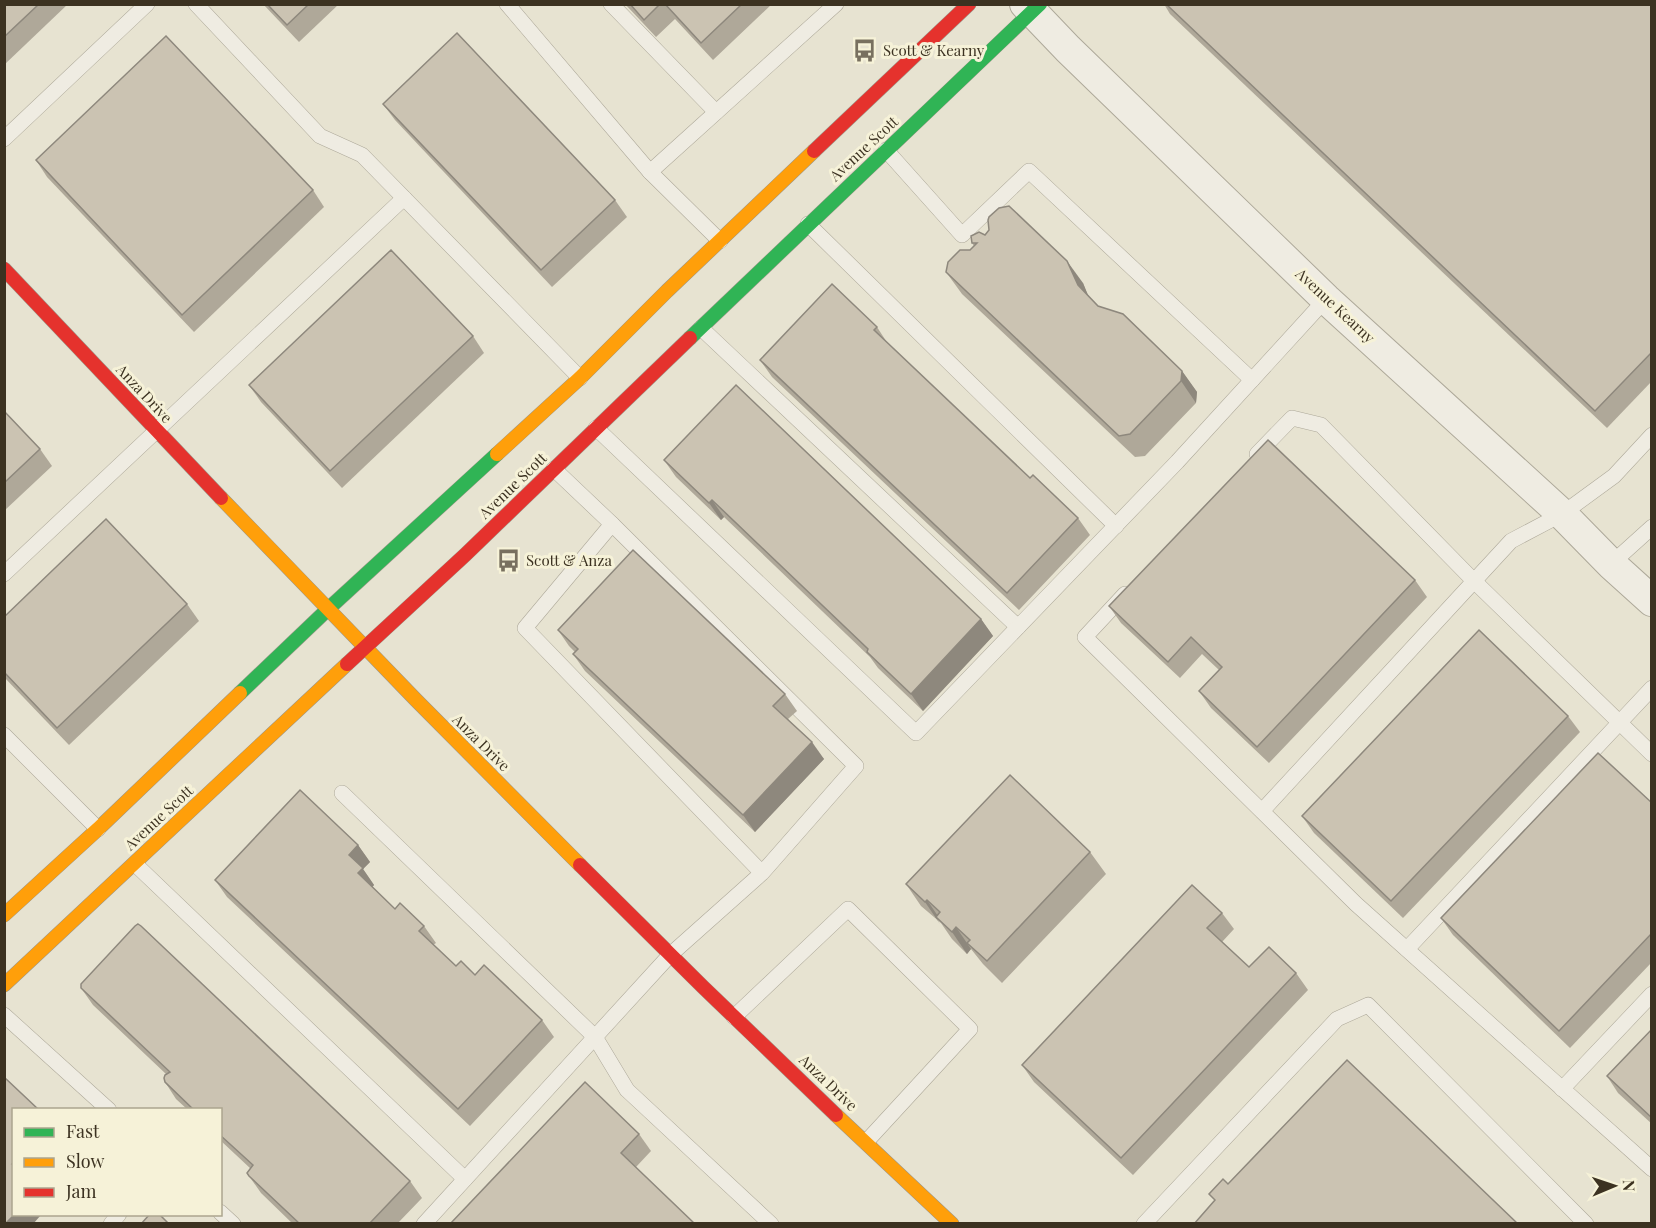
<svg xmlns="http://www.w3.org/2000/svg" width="1656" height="1228" font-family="'Playfair Display',serif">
<rect width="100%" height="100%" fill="#e7e3d1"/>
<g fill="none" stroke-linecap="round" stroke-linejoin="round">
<defs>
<g id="lane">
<path d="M196,4L320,136L362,155L580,378"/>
<path d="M507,4L650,172L720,241"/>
<path d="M611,4L716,112"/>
<path d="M4,139L147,4"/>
<path d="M886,150L962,235L1029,171L1252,380"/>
<path d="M650,172L836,4"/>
<path d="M808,224L1116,526"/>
<path d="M701,328L1018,627"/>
<path d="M596,428L916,733L1177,462L1326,299"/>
<path d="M1257,454L1292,418L1321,425L1474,581L1652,754"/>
<path d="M554,469L612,524"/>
<path d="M1611,564L1652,527"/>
<path d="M4,574L404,198"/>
<path d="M1125,594L1085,637L1356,904L1652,1169"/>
<path d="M4,735L98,829"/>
<path d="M342,793L595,1037L627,1090L771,1224"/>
<path d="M1262,811L1511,541L1562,514L1614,476L1652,435"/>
<path d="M135,864L465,1179"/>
<path d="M1407,949L1652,688"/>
<path d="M4,1015L109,1110"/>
<path d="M734,1017L848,909L970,1029L866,1142"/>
<path d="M1562,1089L1652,994"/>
<path d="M220,1212L233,1224"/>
<path d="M111,1224L119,1214"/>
<path d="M424,1224L670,955L762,873L856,766L612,524L525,628L762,873"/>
<path d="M1144,1224L1337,1019L1368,1005L1586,1224"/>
</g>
<path id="street" d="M1025,4L1068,49L1326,299L1562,514L1611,564L1652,601"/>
<g id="fast">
<path d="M690,338L1040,4"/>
<path d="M240,693L327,610L497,454"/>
</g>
<g id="slow">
<path d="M497,454L580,378L667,291L814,151"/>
<path d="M221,498L416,700L580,865"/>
<path d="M4,915L98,829L240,693"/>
<path d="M4,985L347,664"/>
<path d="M836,1115L952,1224"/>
</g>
<g id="jam">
<path d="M814,151L969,4"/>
<path d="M4,269L221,498"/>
<path d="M347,664L465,555L690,338"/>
<path d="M580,865L703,987L836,1115"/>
</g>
</defs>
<use href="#lane" stroke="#ada899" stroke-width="16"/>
<use href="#street" stroke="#ada899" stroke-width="32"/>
<use href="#fast" stroke="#9c978a" stroke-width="15"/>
<use href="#slow" stroke="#9c978a" stroke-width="15"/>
<use href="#jam" stroke="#9c978a" stroke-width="15"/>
<use href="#lane" stroke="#efece2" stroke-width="15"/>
<use href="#street" stroke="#efece2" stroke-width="30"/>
<use href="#fast" stroke="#30b455" stroke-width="14"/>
<use href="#slow" stroke="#ff9f0a" stroke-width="14"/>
<use href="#jam" stroke="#e5322d" stroke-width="14"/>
</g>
<g fill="#afa899">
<path d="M4,4H68L4,65Z"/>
<path d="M263,4H339L299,42Z"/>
<path d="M625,4H772L713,60L675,19L656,37Z"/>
<path d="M1164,4H1652V381L1607,428L1170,14Z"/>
<path d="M383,104L615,200L627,217L552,287L395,120Z"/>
<path d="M36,160L313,190L324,207L194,332L47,177Z"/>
<path d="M971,236L1083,283L1088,296L1098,306L1182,371L1197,392L1196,403L1145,456L1135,457L962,294L946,272L974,246L972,243Z"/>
<path d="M877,327L888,344L1030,478L1078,518L1090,535L1019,610L772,377L760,360Z"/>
<path d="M473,336L484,353L342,488L261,402L249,385Z"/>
<path d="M4,411L40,449L52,466L4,511Z"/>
<path d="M664,460L981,619L993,636L923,711L878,668L870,657L724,517L721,520L676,477Z"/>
<path d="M1415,580L1427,597L1269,763L1211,708L1199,691L1219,670L1202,654L1180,678L1121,623L1109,606Z"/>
<path d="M187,604L199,621L69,745L4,677V617Z"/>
<path d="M558,630L785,694L797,711L788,719L824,759L755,832L585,671L573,654L575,652L569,646Z"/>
<path d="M1568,716L1580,732L1403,918L1314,833L1302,816Z"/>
<path d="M1652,803V962L1570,1048L1453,935L1441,918Z"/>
<path d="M358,845L370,862L363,869L374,885L372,887L395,909L424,926L436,943L433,945L456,966L475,975L542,1020L554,1037L470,1126L227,897L215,880Z"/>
<path d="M1090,852L1106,874L1002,983L983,964L971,949L967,954L952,939L941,923L921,906L906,884Z"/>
<path d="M1222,913L1234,929L1222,942L1249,967L1296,973L1308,990L1133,1175L1034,1082L1022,1065Z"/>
<path d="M81,988L410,1181L422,1198L397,1224H293L261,1193L249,1176L251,1169L220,1140V1110H188L176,1099L165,1082L166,1074L93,1005Z"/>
<path d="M1652,1029V1124L1618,1093L1607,1076Z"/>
<path d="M639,1134L651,1151L636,1167L450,1224Z"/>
</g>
<g fill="#8e887d">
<path d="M1067,261L1083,283L1093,307L1078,285Z"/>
<path d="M1182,371L1197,392L1196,403L1181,381Z"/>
<path d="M712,500L724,517L721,520L709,503Z"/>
<path d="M981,619L993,636L923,711L911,694Z"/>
<path d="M812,742L824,759L755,832L743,815Z"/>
<path d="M358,845L370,862L363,869L374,885L370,890L358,873L349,855Z"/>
<path d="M927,900L942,922L936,917L940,924L925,902Z"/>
<path d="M956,927L971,949L967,954L952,932Z"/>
<path d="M14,1215H41L33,1224H5Z"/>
</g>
<g fill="#cbc3b2" stroke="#8e887d" stroke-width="1.5">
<path d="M4,4H39L4,37Z"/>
<path d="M267,4H309L287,25Z"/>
<path d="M630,4H660L644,20Z"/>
<path d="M665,4H742L701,43Z"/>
<path d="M1166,4H1652V352L1595,411Z"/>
<path d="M457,33L615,200L541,270L383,104Z"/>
<path d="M166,36L313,190L182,315L36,160Z"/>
<path d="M1009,206L1067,261L1078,285L1098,306L1123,314L1182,371L1181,381L1130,434L1119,436L946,272L948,262L960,250H970L977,243H972L971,236L979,232L985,235L989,230L988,220L989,217L999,208Z"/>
<path d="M391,250L473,336L330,471L249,385Z"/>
<path d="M832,284L877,327L874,330L1030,478L1033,475L1078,518L1007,593L760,360Z"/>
<path d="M736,385L981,619L911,694L867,652L868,649L712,500L709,503L664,460Z"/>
<path d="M4,411L40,449L4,483Z"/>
<path d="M1268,440L1415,580L1257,747L1199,691L1222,667L1191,637L1168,662L1109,606Z"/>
<path d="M106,519L187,604L57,728L4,672V617Z"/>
<path d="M633,550L785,694L773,706L812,742L743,815L573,654L578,649L558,630Z"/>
<path d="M1479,630L1568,716L1391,901L1302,816Z"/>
<path d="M1598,753L1652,803V933L1559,1031L1441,918Z"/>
<path d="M1010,775L1090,852L987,961L967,943L970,940L956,927L952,932L936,917L940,912L927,900L925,902L906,884Z"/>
<path d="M300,790L358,845L349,855L363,868L358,873L395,909L400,903L424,926L419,931L456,966L461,961L475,975L484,965L542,1020L458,1109L215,880Z"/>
<path d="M1192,885L1222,913L1207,928L1249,967L1269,947L1296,973L1121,1158L1022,1065Z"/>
<path d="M138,924L141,926L410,1181L369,1224H300L249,1176L247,1173L253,1165L220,1135V1110H194L165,1082L164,1078L165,1075L170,1072L81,988V984L135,926Z"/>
<path d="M1652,1029V1118L1607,1076Z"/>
<path d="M1347,1060L1518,1224H1194L1215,1200L1209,1194L1223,1179L1228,1184Z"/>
<path d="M4,1077L39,1110H14V1162L12,1164L14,1165V1215L5,1224Z"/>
<path d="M585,1082L639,1134L621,1153L695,1224H450Z"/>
<path d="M149,1215H160L169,1224H141Z"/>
</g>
<defs>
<symbol id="bus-bare" viewBox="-9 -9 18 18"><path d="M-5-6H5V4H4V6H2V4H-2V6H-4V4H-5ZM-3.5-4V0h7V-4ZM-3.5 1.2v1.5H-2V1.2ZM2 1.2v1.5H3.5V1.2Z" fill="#78705f" stroke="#f6f2d8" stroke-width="2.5" paint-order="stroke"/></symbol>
</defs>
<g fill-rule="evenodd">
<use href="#bus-bare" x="848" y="34" width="33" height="33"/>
<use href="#bus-bare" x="492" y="544" width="33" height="33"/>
</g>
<g text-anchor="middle" stroke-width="6" stroke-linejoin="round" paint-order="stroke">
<g font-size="15" fill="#3c3221" stroke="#f6f2d8" text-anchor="start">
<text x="883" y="56">Scott &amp; Kearny</text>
<text x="526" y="566">Scott &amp; Anza</text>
</g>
<g font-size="15" fill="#3c3221" stroke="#f6f2d8">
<text transform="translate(864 149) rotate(-43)" y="5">Avenue Scott</text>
<text transform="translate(1335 306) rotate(43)" y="5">Avenue Kearny</text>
<text transform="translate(144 394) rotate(47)" y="5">Anza Drive</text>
<text transform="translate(513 486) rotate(-44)" y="5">Avenue Scott</text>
<text transform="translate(481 743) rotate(45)" y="5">Anza Drive</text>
<text transform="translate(159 818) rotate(-43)" y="5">Avenue Scott</text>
<text transform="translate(828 1083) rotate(44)" y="5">Anza Drive</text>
</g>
</g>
<rect width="1656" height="1228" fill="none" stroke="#3c3221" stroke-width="12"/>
<rect x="12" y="1108" width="210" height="108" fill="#f6f2d8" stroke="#aca58f" stroke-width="1.5"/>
<rect x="24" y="1128" width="30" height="9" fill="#30b455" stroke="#aca58f" stroke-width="1.5"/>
<text x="66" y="1138" font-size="18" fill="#3c3221">Fast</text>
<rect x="24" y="1158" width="30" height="9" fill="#ff9f0a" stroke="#aca58f" stroke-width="1.5"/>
<text x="66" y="1168" font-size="18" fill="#3c3221">Slow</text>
<rect x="24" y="1188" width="30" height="9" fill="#e5322d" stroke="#aca58f" stroke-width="1.5"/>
<text x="66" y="1198" font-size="18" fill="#3c3221">Jam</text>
<g transform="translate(1614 1186) rotate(88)" stroke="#f6f2d8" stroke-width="4.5" paint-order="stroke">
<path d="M0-4.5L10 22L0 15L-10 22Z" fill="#3c3221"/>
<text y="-9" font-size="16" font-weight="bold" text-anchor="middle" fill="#3c3221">N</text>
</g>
</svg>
